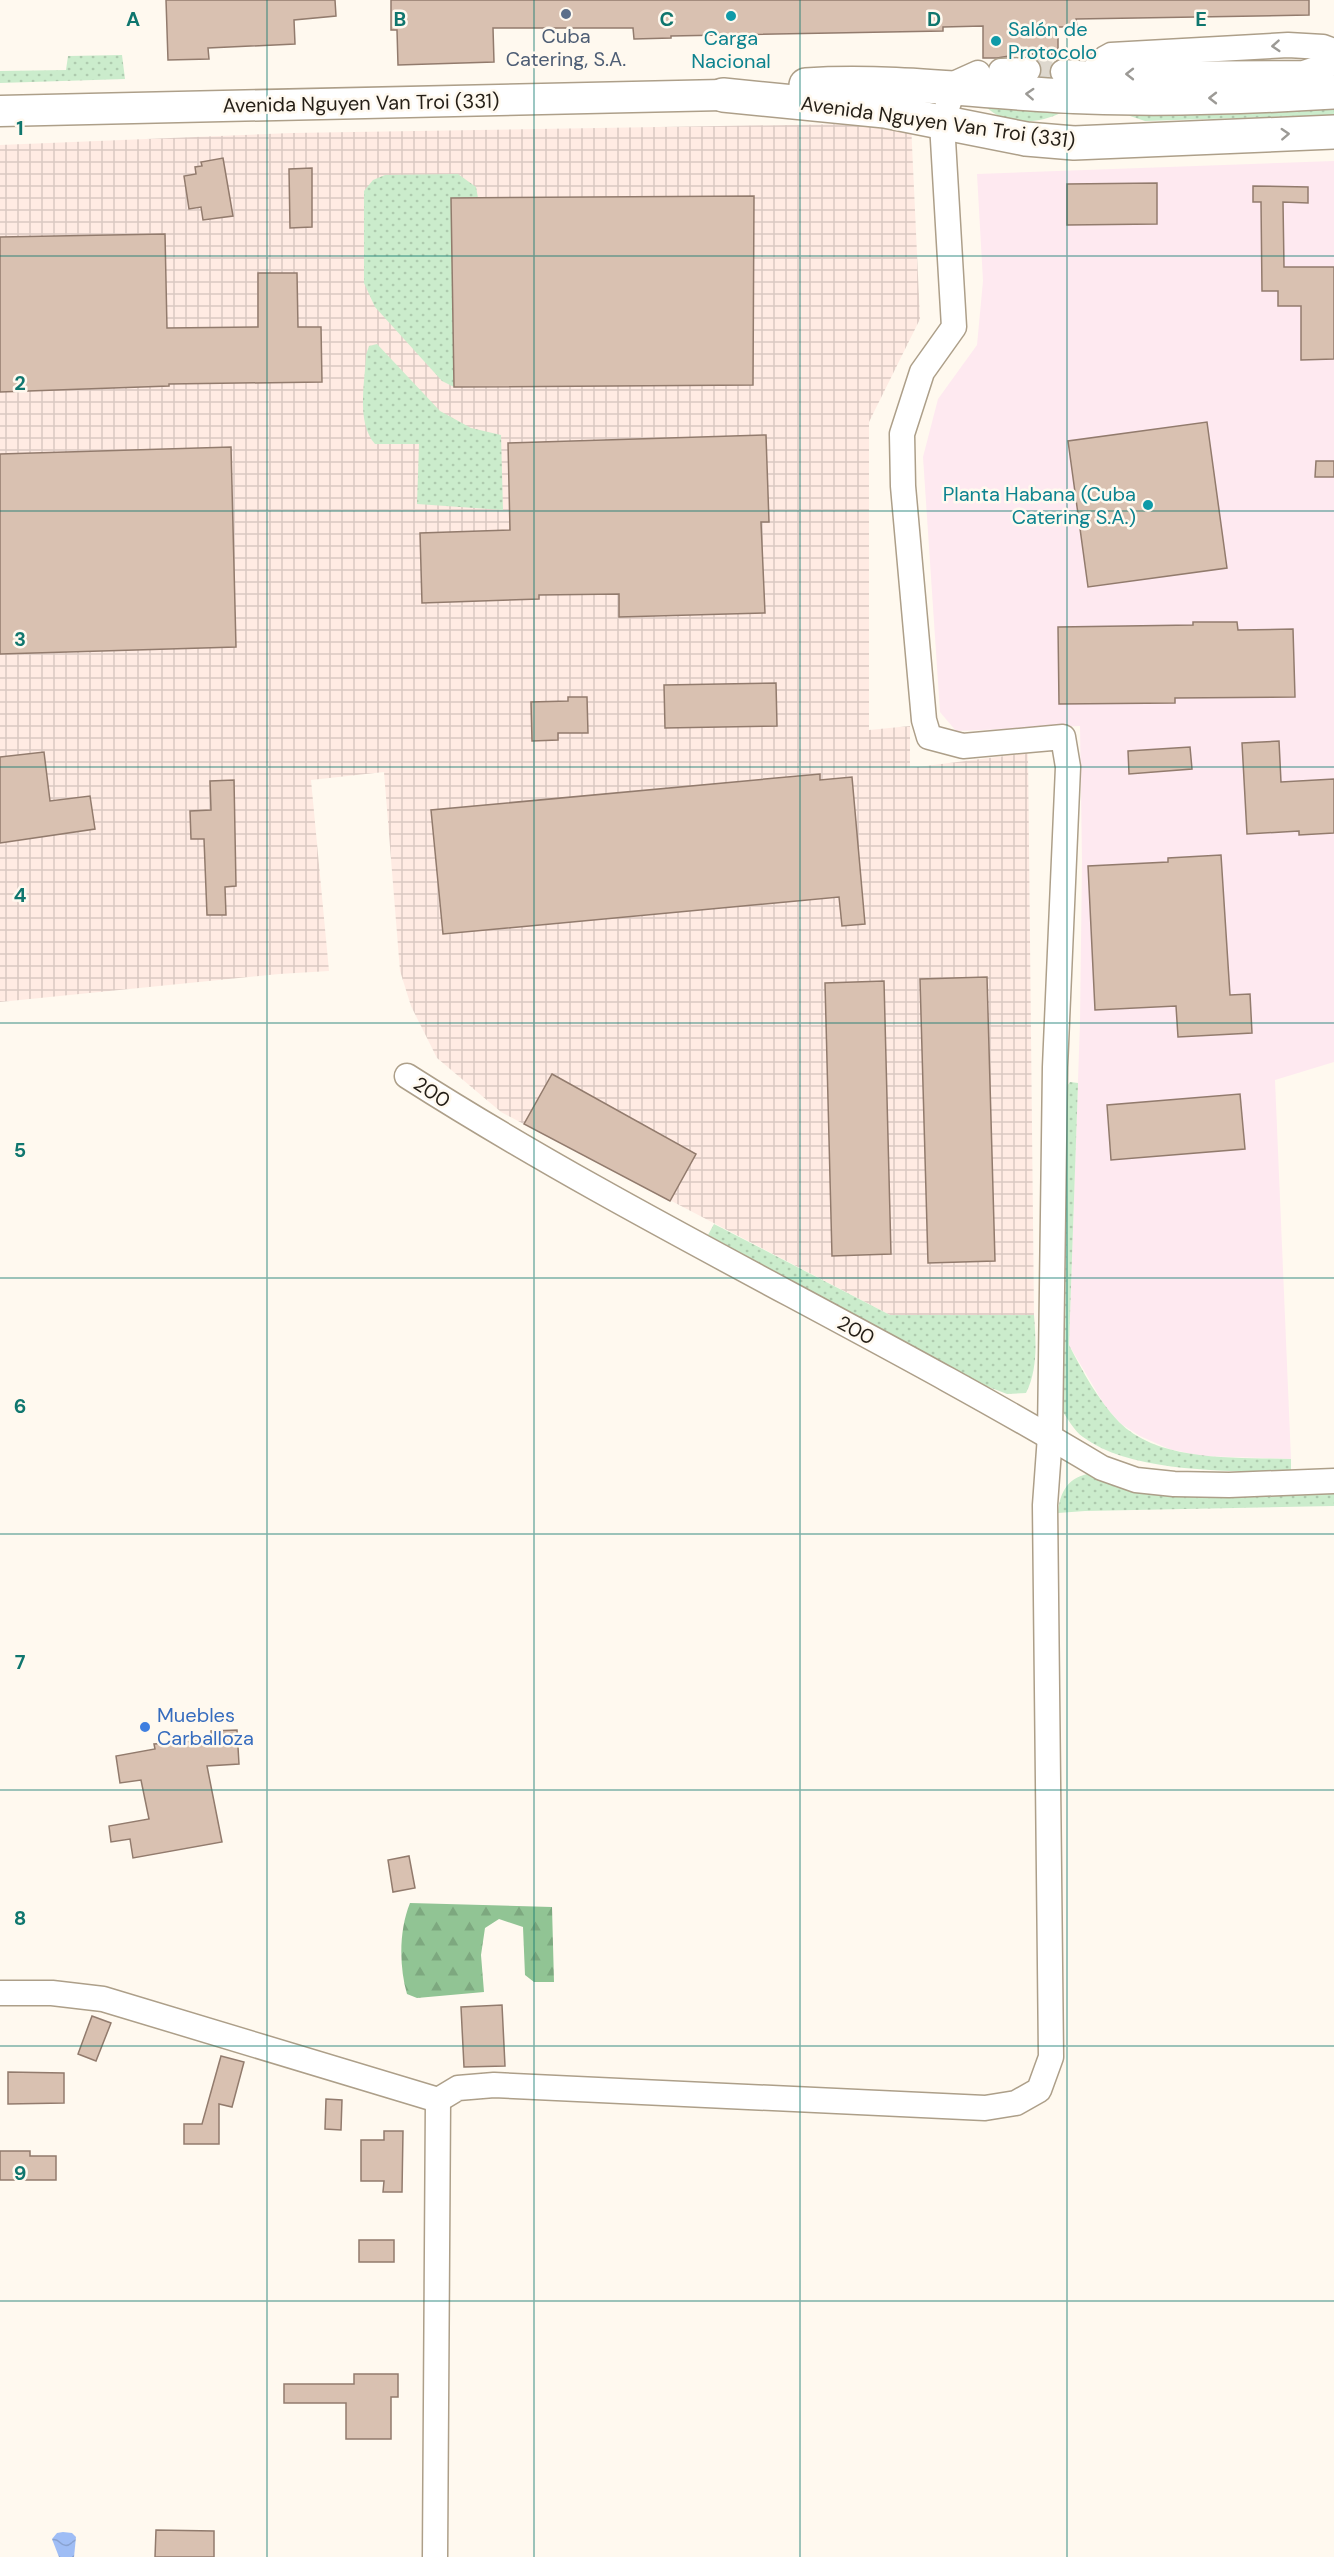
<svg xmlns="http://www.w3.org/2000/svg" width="1334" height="2557" font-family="'DM Sans',sans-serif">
<defs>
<pattern id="industrial-grid" width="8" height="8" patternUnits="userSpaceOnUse" patternTransform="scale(1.5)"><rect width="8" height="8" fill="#ffebe3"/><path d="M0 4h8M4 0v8" fill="none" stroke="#dac9c2"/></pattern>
<pattern id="grass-dots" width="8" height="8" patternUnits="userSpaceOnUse" patternTransform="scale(1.5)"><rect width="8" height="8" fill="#cbeccc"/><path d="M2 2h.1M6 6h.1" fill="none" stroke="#aecaae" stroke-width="1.8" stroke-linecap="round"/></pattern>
<pattern id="forest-firs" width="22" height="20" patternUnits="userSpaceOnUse" patternTransform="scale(1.5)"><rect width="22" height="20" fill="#91c494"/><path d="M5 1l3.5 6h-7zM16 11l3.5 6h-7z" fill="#7da87f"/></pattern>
<pattern id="water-waves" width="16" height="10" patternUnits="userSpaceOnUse" patternTransform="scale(1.5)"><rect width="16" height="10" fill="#9fbdf5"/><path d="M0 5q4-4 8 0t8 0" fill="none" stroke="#89a2d1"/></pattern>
</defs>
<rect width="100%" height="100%" fill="#fff9ef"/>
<path fill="#fee9f0" d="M1334,161V1062L1275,1080L1291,1459L1201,1456L1169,1449L1140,1436L1121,1424L1105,1406L1069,1345L1080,1022L1082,861L1080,726L956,731L940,712L923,457L938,399L977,345L983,281L977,174Z"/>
<path fill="url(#industrial-grid)" d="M911,123L920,319L869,422V730L910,726V768L1028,753L1034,1315H890L501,1112L437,1058L411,1006L400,971L384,772L311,780L329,971L279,974L0,1002V145L291,133Z"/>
<g fill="url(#grass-dots)">
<path d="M122,55L125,79L0,83V71L66,70L68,56Z"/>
<path d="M1334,105V115L1145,121L1130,116L1125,110Z"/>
<path d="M986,107L1063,112C1038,124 1008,127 986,107Z"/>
<path d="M458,174L476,187L478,198H451L454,387L442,381L375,307L364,283V191L373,180L385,175Z"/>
<path d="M377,344L440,411L471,428L501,435L503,510L417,504L419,444H375C356,422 365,383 366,355L369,346Z"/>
<path d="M1070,1082L1078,1083L1069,1345C1083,1372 1098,1400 1119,1422C1160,1463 1237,1457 1291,1459V1473C1230,1470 1132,1474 1083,1437C1074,1431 1067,1417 1060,1408L1065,1089Z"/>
<path d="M714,1224L890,1315H1034C1036,1342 1038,1369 1026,1393L1007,1394L976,1382L708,1235Z"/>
<path d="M1092,1473L1141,1490L1193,1496L1334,1491V1506L1085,1511L1058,1513C1060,1491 1068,1477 1092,1473Z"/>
</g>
<path fill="url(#forest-firs)" d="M410,1903L552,1907L554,1982H534L525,1975L523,1927L499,1919L485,1928L481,1955L484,1992L417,1998L407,1994C399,1966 399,1930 410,1903Z"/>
<path fill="url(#water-waves)" d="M63,2532L72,2533L76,2537L74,2557H59L52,2539L57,2533Z"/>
<g fill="#d9c1b1" stroke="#927b6d" stroke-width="1.5">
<path d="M166,0H335L336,16L294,20L295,44L208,48L209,59L168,60Z"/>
<path d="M391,0H1309V15L1076,19L1077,27H1058V54H1009V56L997,58H983V26L943,27V31L671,36V38L634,39L633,28H493L494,62L398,65L397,30H391Z"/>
<path d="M223,158L233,216L203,220L201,207L189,209L184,176L196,174L195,167L202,166L201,162Z"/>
<path d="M312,168V227L290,228L289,169Z"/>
<path d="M1157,183V224L1067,225V184Z"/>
<path d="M1253,186L1308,187V203L1283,202L1284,267H1334V359L1301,360V306H1278V291H1262L1261,202H1253Z"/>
<path d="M754,196L753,385L454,387L451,198Z"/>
<path d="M165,234L167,328L258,327V273H297L298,327H321L322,382L169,384V386L0,392V237Z"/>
<path d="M1207,422L1227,568L1088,587L1068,441Z"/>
<path d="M766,435L769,522H761L765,613L619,617V594L539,595V599L422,603L420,533L510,530L508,443Z"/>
<path d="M231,447L236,647L0,654V454Z"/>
<path d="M1316,461H1334V477H1315Z"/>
<path d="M1193,622H1237L1238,630L1293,629L1295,697L1175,698V703L1059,704L1058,627L1193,625Z"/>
<path d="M776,683L777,726L665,728L664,685Z"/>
<path d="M568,697H587L588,733H558V740L532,741L531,702L568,701Z"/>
<path d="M1279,741L1281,782L1334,779V833L1299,835V831L1247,834L1242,743Z"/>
<path d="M1190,747L1192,769L1129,774L1128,751Z"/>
<path d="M44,752L50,801L90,796L95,829L0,843V757Z"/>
<path d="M820,774V780L852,777L865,924L842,926L839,897L443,934L431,810Z"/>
<path d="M234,780L236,886L225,887L226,915H207L204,839H191L190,811L211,810L210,781Z"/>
<path d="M1221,855L1230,995L1250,994L1252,1033L1178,1037L1176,1006L1095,1010L1088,866L1168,862V858Z"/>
<path d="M987,977L995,1261L928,1263L920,979Z"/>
<path d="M884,981L891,1254L832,1256L825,983Z"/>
<path d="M552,1074L696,1154L670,1201L524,1124Z"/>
<path d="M1240,1094L1245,1149L1111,1160L1107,1105Z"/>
<path d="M237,1730L239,1764L207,1766L222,1842L133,1858L130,1839L111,1842L109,1826L149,1819L141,1780L120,1783L116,1756L155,1749L154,1744L212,1740L211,1731Z"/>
<path d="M409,1856L415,1888L393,1892L388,1860Z"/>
<path d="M502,2005L505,2066L464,2067L461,2007Z"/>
<path d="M92,2016L111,2023L96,2061L78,2054Z"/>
<path d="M221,2056L244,2062L232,2107L219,2104V2144H184V2124H202Z"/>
<path d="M8,2072L64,2073V2103L8,2104Z"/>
<path d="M326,2099L342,2100L341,2130L325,2129Z"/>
<path d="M384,2131H403L402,2192H383L384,2181H361V2140H384Z"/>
<path d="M0,2151H30V2156H56V2180H0Z"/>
<rect x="359" y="2240" width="35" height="22"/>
<path d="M354,2374H398V2397H391V2439H346V2403H284V2384H354Z"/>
<path d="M156,2530L214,2531V2557H155Z"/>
</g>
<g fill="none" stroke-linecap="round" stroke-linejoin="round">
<path stroke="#ded8ce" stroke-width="24" stroke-dasharray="24 12" stroke-linecap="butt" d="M1028,70L1063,72"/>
<defs>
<g id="minor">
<path d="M1001,71L1028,70"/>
<path d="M1063,72L1092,74L1304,73L1334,63"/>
<path d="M1088,97C1090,79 1093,63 1111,55L1288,45L1323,47L1334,51"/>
<path d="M407,1076C631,1219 874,1331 1102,1468L1136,1480L1174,1484L1229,1485L1334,1481"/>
<path d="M0,1993H52L103,1999L438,2100L458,2088L494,2085L985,2108L1016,2103L1039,2090L1051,2057L1045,1505L1050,1436L1055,1067L1068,767L1063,737L963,746L929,737L924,720L903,486L902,434L922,372L954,327L942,123L953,90L958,82L978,73"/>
<path d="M435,2557L438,2100"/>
</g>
<path id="tertiary" d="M0,111L723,95"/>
<g id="secondary">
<path d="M806,85C900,79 994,94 1088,97C1170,100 1252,97 1334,92"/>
<path d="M723,95L885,111L1026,139L1074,143L1334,132"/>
</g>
</defs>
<use href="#minor" stroke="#ad9f89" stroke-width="27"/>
<use href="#tertiary" stroke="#ad9f89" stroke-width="33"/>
<use href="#secondary" stroke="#ad9f89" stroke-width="36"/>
<use href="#minor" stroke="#fff" stroke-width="24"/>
<use href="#tertiary" stroke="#fff" stroke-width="30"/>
<use href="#secondary" stroke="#fff" stroke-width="33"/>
</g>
<defs><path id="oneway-chevron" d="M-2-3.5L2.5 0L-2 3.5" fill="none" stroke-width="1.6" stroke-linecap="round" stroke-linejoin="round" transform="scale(1.5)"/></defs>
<g stroke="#9c9a96">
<use href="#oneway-chevron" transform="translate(1276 46) rotate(176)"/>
<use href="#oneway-chevron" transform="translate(1130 74) rotate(180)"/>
<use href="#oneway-chevron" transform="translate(1030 94) rotate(-177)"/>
<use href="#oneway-chevron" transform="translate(1213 98) rotate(-180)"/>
<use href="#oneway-chevron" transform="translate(1285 134) rotate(-3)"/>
</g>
<path fill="none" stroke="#0f766e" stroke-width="1.5" stroke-opacity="0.55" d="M267,0V2557M534,0V2557M800,0V2557M1067,0V2557M0,256H1334M0,511H1334M0,767H1334M0,1023H1334M0,1278H1334M0,1534H1334M0,1790H1334M0,2046H1334M0,2301H1334"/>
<circle fill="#5c6f8a" stroke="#fff9ef" stroke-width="2" cx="566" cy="14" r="6"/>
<g fill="#0f9aa8" stroke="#fff9ef" stroke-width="2">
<circle cx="731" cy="16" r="6"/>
<circle cx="996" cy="41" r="6"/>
<circle cx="1148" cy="505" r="6"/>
</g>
<circle fill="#3f7fe0" stroke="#fff9ef" stroke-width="2" cx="145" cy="1727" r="6"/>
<g text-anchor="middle" stroke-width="5" stroke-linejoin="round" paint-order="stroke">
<g font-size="20" fill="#0d838f" stroke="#fff9ef" text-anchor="start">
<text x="1008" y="36">Salón de<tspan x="1008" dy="23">Protocolo</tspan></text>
<text x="731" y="45" text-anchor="middle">Carga<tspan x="731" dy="23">Nacional</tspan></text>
<text x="1136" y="501" text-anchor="end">Planta Habana (Cuba<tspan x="1136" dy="23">Catering S.A.)</tspan></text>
</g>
<g font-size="20" fill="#4e5e75" stroke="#fff9ef">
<text x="566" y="43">Cuba<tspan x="566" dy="23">Catering, S.A.</tspan></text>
</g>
<g font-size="20" fill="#241e16" stroke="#fff9ef">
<text transform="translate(361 103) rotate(-1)" y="7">Avenida Nguyen Van Troi (331)</text>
<text transform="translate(938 122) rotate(8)" y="7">Avenida Nguyen Van Troi (331)</text>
<text transform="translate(432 1092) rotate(33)" y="7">200</text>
<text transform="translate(856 1330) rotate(28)" y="7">200</text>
</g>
<g font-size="20" fill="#366cbe" stroke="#fff9ef" text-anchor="start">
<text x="157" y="1722">Muebles<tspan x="157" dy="23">Carballoza</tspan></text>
</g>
</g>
<g font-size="20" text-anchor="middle" font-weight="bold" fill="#0f766e" stroke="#fff9ef" stroke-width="5" stroke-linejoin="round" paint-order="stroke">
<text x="133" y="26">A</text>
<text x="400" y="26">B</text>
<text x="667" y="26">C</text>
<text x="934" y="26">D</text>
<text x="1201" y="26">E</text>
<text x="20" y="135">1</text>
<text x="20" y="390">2</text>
<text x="20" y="646">3</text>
<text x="20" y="902">4</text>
<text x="20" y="1157">5</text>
<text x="20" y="1413">6</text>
<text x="20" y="1669">7</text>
<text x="20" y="1925">8</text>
<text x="20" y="2180">9</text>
</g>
</svg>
